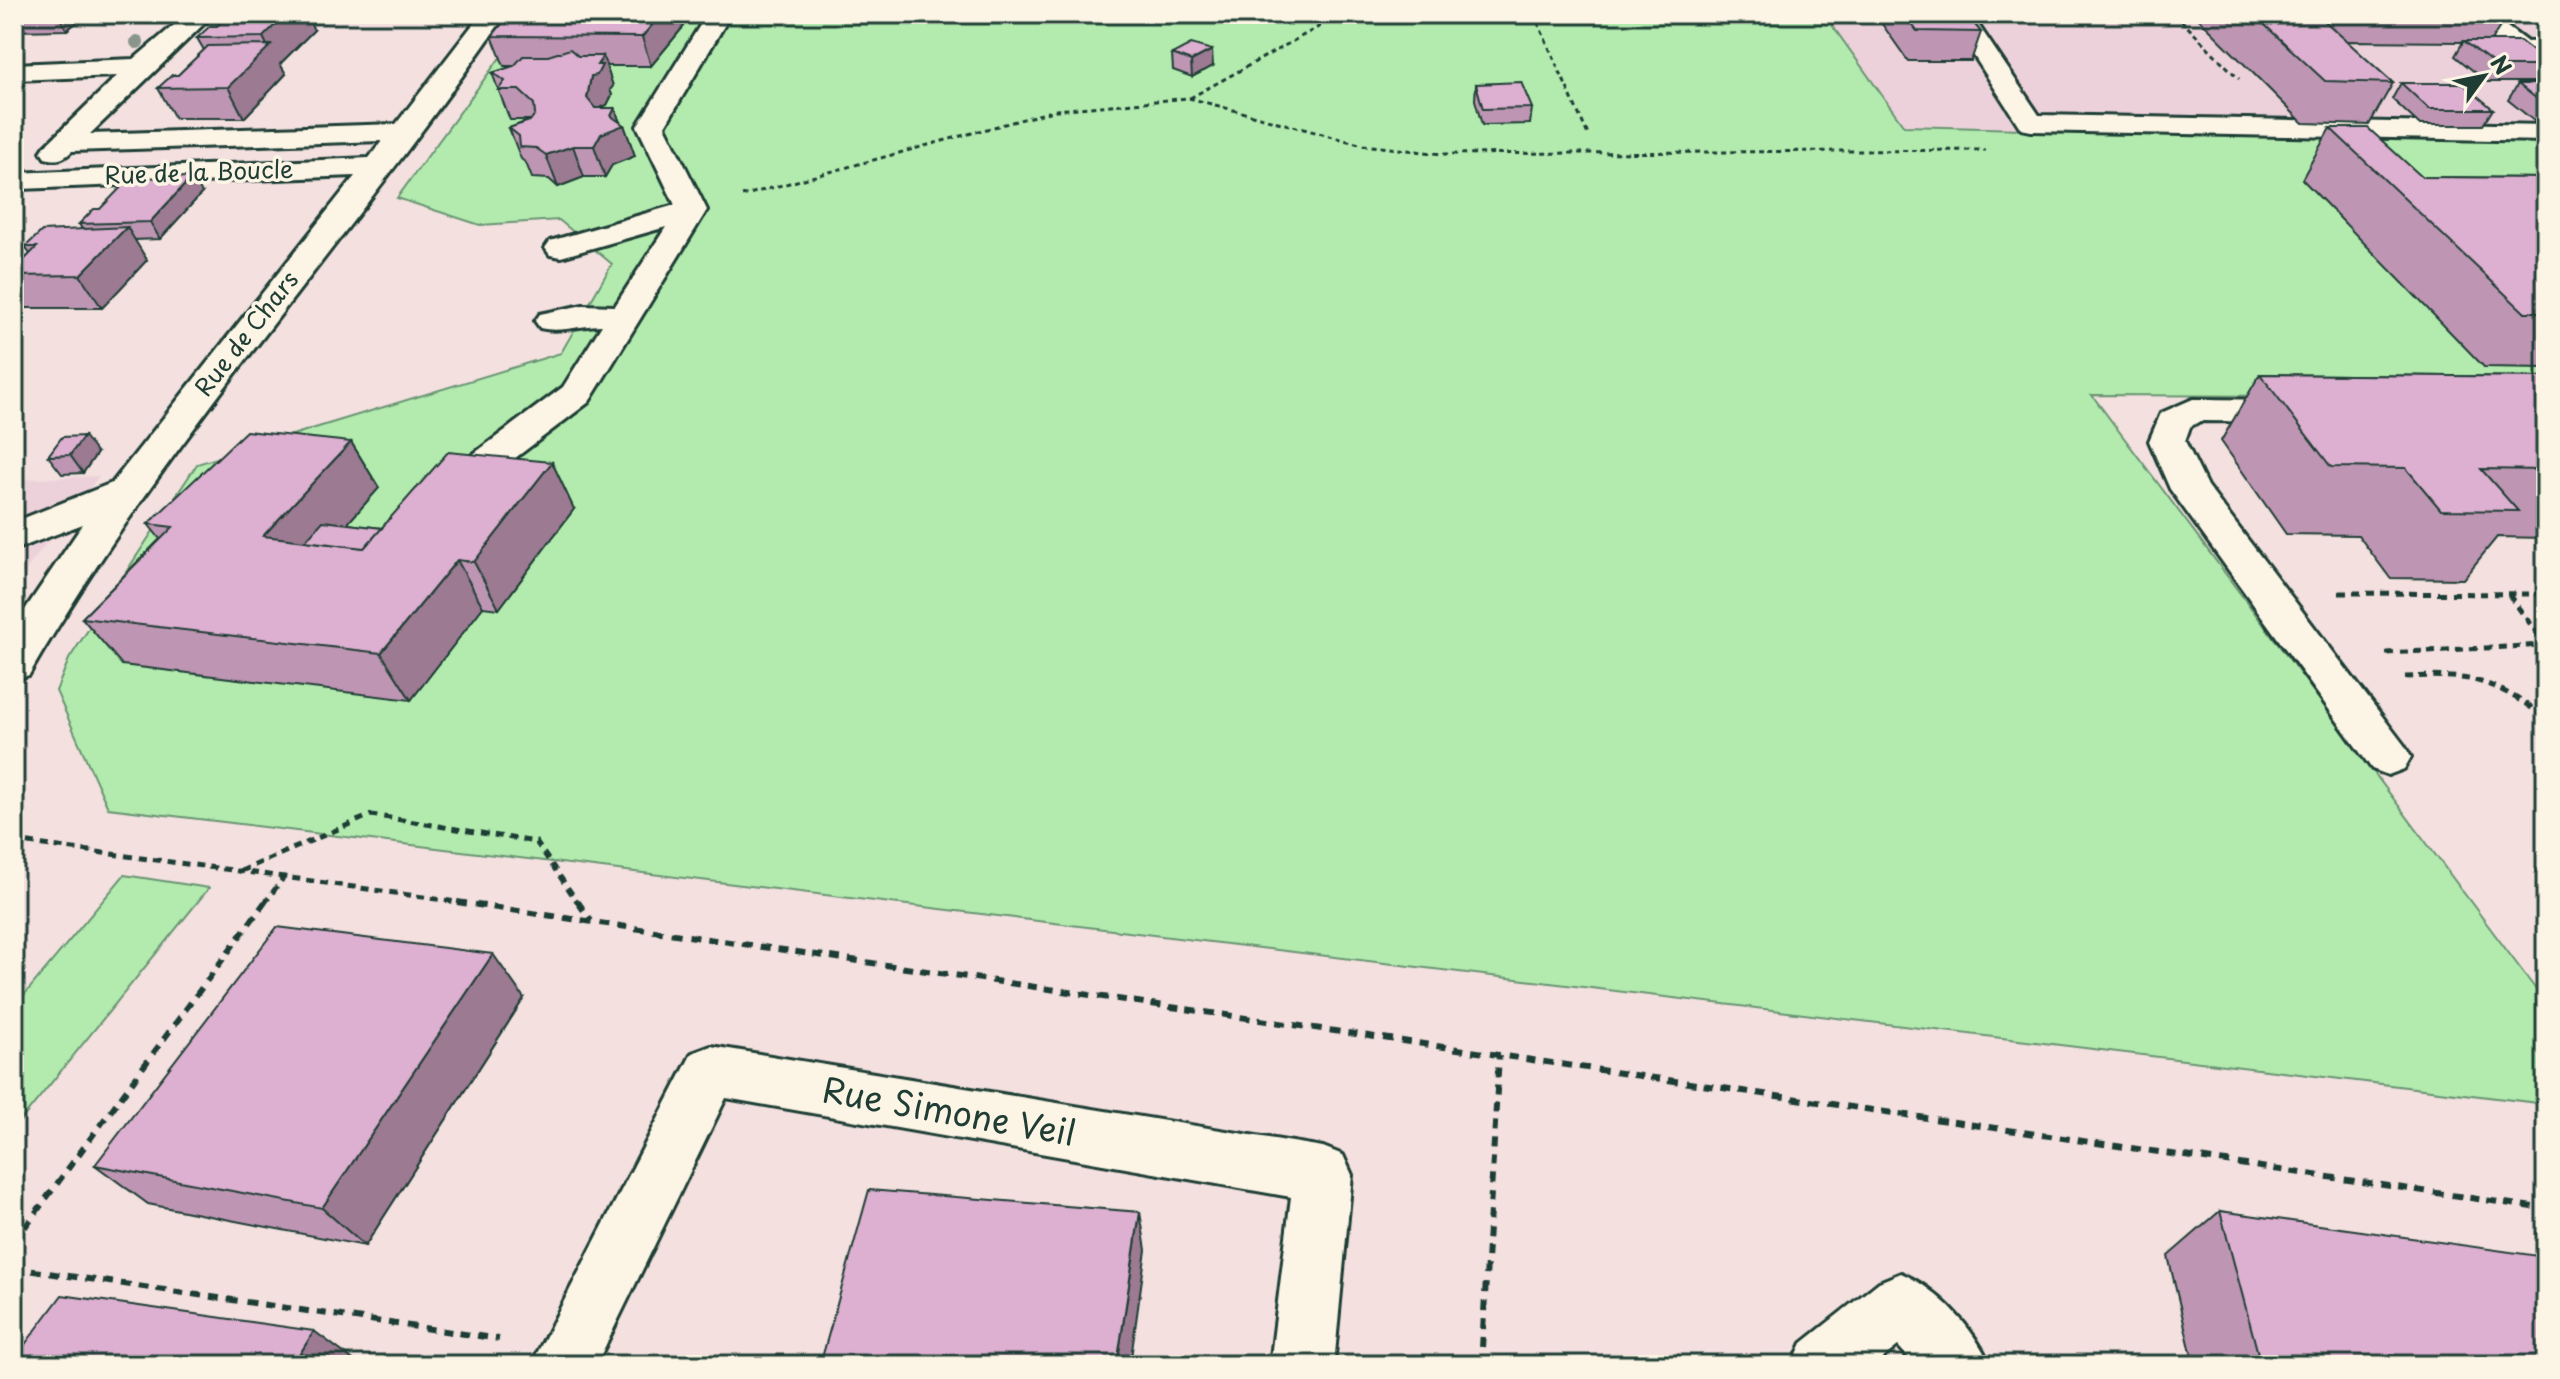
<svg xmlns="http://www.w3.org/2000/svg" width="2560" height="1379" font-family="'Playpen Sans',sans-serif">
<rect width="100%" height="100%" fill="#f3e0df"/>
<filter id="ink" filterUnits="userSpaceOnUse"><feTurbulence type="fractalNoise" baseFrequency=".0125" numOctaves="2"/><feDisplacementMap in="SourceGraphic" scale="16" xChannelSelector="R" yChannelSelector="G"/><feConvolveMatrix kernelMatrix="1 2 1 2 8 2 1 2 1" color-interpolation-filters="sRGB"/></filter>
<g filter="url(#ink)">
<g fill="#ecd1da">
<path d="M1824,14H2519L2546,34V142L1904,126Z"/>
<path d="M99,476L14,585V480Z"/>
</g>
<g fill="#b3ebaf" stroke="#699472" stroke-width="2">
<path d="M532,14H1824L1904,126L2546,142V397L2092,395L2546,1003V1104L108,808L56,691L69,659L197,464L561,353L612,264L559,220L480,225L397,198Z"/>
<path d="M124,875L209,888L14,1129V1007Z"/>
</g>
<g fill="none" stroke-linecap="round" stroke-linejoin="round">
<defs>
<g id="minor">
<path d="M187,14H214L90,134L396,124L481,14H506C353,237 166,438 29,675L14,680V626L83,524L14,550V522L112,483L355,176L20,189L14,187V173L369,158L382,141L72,151C63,160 57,161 45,158L41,152L45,146L117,76L14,80V64L134,59Z"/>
<path d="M707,14H731L665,126L707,210L589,402L482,483L469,487L456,483L450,475L456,467L563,387L602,325C581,325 560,333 540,328L535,321L540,314L583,305L615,306L666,227L561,257L550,255L545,248L550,241L675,205L637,126Z"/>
<path d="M1947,14H1971L2039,115L2546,125V141L2031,131L2021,129Z"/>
<path d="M2462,14H2490L2527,42L2546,41V57L2512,55Z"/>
<path d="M2193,399L2297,400L2310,403L2315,411L2310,419L2297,422L2200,421L2190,427L2185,441L2207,486L2404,745L2411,757L2404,769L2388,775L2372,769L2170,489L2149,441L2161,413Z"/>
<path d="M711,1046L1323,1147L1343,1155L1352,1175L1334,1365H1270L1291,1197L726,1098L596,1365H531L692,1053Z"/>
<path d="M1901,1273C1938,1289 1974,1328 1990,1365H1915L1898,1346L1874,1365H1792L1802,1343L1879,1282Z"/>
</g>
</defs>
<use href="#minor" stroke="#1f3d34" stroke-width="6"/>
<g stroke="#1f3d34" stroke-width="3" stroke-dasharray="5 4" stroke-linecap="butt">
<path d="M1534,14L1589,137"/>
<path d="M2175,14L2239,79"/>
<path d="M1190,98L1342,14"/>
<path d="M742,196L1056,110L1189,98L1363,145L1442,154L1985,150"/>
</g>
<g stroke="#1f3d34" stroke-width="5" stroke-dasharray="8 6" stroke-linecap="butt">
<path d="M2339,593L2546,594"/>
<path d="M2509,595L2546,645"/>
<path d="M2386,653L2546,645"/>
<path d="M2405,677C2471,674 2492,679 2546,718"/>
<path d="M14,841L284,877"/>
<path d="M241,871L371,815L536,842L579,904"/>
<path d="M264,904L284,877L471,904"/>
</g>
<g stroke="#1f3d34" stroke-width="6" stroke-dasharray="10 8" stroke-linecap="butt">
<path d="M457,902L2546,1209"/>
<path d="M578,902L591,921"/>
<path d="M14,1242L265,902"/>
<path d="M14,1268L499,1339"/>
<path d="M1481,1365L1499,1055"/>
</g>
<use href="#minor" fill="#fcf5e5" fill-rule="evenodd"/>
</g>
<circle fill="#8a958b" cx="137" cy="42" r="7"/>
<g fill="#be96b3" stroke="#1f3d34" stroke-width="2">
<path d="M14,14H87L67,30L14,31Z"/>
<path d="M106,14H186L182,18L109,20Z"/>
<path d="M510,14H684L685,16L682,20L684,26L651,66H606L613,86L610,90L612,95L607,105L601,107V108H615L620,122L624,125L635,156L612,165L605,177H584L558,187L549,179L532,178L526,163L521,159L509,128L530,120H510L492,73L514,66H504L492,36Z"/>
<path d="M1875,14H1974L1972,21L1981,32L1971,61H1908Z"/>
<path d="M2194,14H2508L2491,41L2546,61V78L2543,82H2487L2455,56L2463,42L2346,41L2393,83L2369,125L2303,123Z"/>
<path d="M223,16L314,30L280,64L286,74L244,118H175L158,88L178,75L204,50L197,38L217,26L224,19Z"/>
<path d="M1172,54L1213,66L1192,77L1173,70Z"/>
<path d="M2401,83L2493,109L2483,125H2420L2392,99Z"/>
<path d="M1476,84L1532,108L1530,124L1482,125L1475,100Z"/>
<path d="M2518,84H2546V125H2539L2508,100Z"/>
<path d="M2330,128L2422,177L2546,178V368L2484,367L2302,179Z"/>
<path d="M202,193L160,239L134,240L147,260L102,308H15L14,307V261L25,259L30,254L25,247L82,229L79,224L100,209Z"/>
<path d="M2260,374L2546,377V538L2497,537L2463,579L2390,578L2358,535L2286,534L2221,441Z"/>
<path d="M351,442L379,488L347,524L382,528L574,509L499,609L483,607L411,700L122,665L82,618L160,539L148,524Z"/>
<path d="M97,453L83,473L62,474L48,456Z"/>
<path d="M524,998L365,1246L148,1204L95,1165Z"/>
<path d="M2220,1211L2546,1365H2194L2168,1256Z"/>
</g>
<g fill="#9b7a92" stroke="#1f3d34" stroke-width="2">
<path d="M59,14H87L67,30L58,15Z"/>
<path d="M280,14H306L314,30L280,64L286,74L244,118L228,87L268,47L263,37Z"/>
<path d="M661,14H684L685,16L682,20L684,26L651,66L642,37Z"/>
<path d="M1212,50L1213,66L1192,77L1191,61Z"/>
<path d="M603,56L613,86L610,90L612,95L607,105L601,107L597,129L587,98L591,76Z"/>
<path d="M615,108L621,126L624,125L635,156L612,165L605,177L594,146Z"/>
<path d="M573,146L584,177L558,187L546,155Z"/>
<path d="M192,177L202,193L160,239L150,222Z"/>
<path d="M127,227L147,260L102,308L80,275Z"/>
<path d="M14,309L23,321L14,331Z"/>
<path d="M84,436L97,453L83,473L70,455Z"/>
<path d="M351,442L379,488L308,568L263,536Z"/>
<path d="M552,462L574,509L499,609L474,562Z"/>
<path d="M457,560L483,607L411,700L381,653Z"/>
<path d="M493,954L524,998L365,1246L322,1208Z"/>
<path d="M1140,1212L1146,1250L1130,1365H1117Z"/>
<path d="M314,1331L360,1365H293Z"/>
</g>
<g fill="#ddafd0" stroke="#1f3d34" stroke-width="2">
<path d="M14,14H59L58,15L14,16Z"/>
<path d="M229,14H286L263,37L197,38L210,26H217Z"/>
<path d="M510,14H661L642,37L492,36Z"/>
<path d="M1904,14H1974H1966L1981,32L1917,31Z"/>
<path d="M2253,14H2317L2393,83L2325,81Z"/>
<path d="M2464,41H2520L2546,61V66H2497Z"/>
<path d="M1191,44L1212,50L1191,61L1172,54Z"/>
<path d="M271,45L228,87L158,88L172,75H178L208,46Z"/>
<path d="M570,49L578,56H603L597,65H602L597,75L591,76L587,98L595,108H615L611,116L624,125L601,134L594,146H573L546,155L536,148L520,147L519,136L509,128L530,121L535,114L534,104L519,90H498L505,81L492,73L514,66L523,56H548Z"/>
<path d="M1521,82L1532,108L1483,109L1476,84Z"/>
<path d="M2401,83H2462L2493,109H2429Z"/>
<path d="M2518,84H2546V106Z"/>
<path d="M2330,128H2368L2422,177L2546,178V312H2524Z"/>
<path d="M192,177L150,222L79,224L94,209H100L130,178Z"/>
<path d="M127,227L80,275L14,276V261L25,259L37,247H25L42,231Z"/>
<path d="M2260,374L2546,377V470L2481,469L2518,511L2441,510L2406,468L2331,467Z"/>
<path d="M246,431L351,442L263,536L364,548L448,452L552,462L474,562L457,560L381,653L82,618L173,527L148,524Z"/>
<path d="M84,436L70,455L48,456L62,437Z"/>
<path d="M323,521L382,528L364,548L305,541Z"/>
<path d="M277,927L493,954L322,1208L95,1165Z"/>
<path d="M869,1190L1140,1212L1117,1365H820Z"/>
<path d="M2220,1211L2546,1257V1365H2261Z"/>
<path d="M62,1295L314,1331L293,1365H14V1359Z"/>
</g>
</g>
<g text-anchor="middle" stroke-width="7" stroke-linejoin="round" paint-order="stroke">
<g font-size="24" fill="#1f3d34" stroke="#fcf5e5">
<text transform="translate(199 173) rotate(-2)" y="8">Rue de la Boucle</text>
<text transform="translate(247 334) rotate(-52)" y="8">Rue de Chars</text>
</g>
<g font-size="34" fill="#1f3d34" stroke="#fcf5e5">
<text transform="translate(949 1112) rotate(10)" y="12">Rue Simone Veil</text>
</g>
</g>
<rect width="2560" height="1379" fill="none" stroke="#fcf5e5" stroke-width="48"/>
<rect x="24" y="24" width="2512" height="1331" fill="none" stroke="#1f3d34" stroke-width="3" filter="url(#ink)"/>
<g transform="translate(2484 76) rotate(57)" stroke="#fcf5e5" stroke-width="6" paint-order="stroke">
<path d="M0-6L14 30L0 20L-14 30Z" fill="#1f3d34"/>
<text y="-12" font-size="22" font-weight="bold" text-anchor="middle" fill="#1f3d34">N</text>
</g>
</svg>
